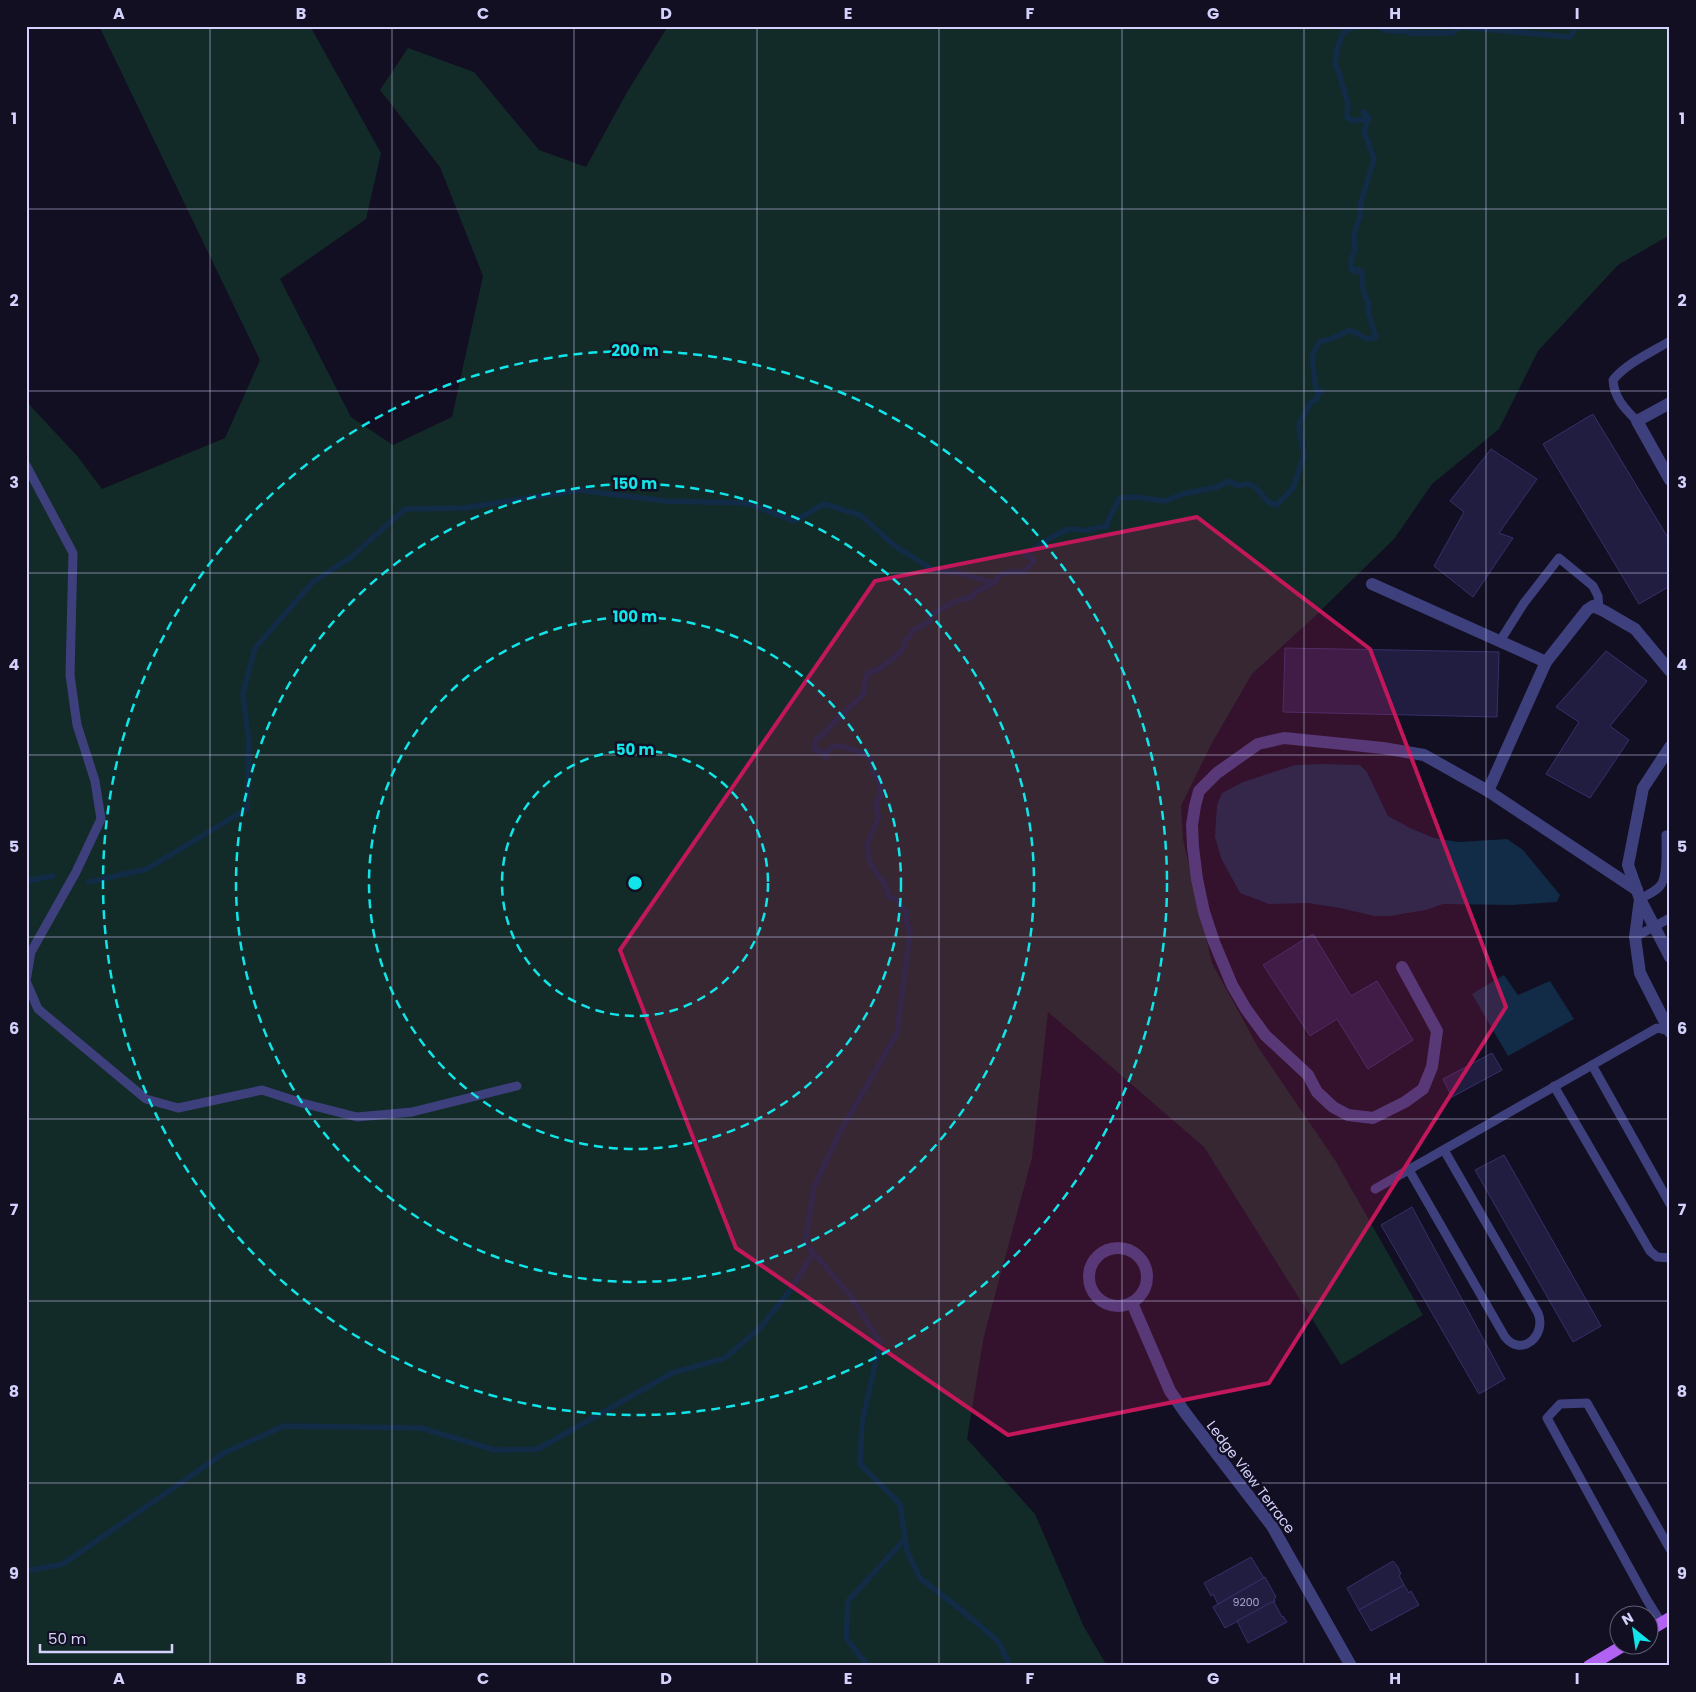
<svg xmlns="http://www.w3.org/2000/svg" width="1696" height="1692" font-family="Poppins,sans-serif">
<rect width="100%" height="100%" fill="#110f21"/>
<path fill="#132b28" d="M99,26H310L381,153L366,219L280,279L351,417L393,445L452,417L483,276L440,167L380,90L408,48L474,72L539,150L586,167L626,94L668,26H1670V235L1618,265L1538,351L1499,429L1432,484L1394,539L1312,619L1252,674L1212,743L1181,806L1183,839L1212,963L1258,1047L1335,1160L1423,1315L1341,1365L1204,1147L1048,1012L1032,1158L984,1336L967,1439L1035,1514L1084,1627L1107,1666H969L960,1664V1666H26V401L78,457L102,489L225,438L260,360Z"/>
<g fill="#122b47">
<path d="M1322,764L1360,765L1367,772L1388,816L1410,828L1434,838L1458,842L1507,839L1523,850L1560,895L1557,902L1512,905L1443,904L1426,910L1390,916H1374L1340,908L1308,903L1269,904L1240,893L1221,858L1215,837L1217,805L1222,793L1243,782L1295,765Z"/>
<path d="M1504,975L1518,995L1550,981L1574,1019L1508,1056L1472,994Z"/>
</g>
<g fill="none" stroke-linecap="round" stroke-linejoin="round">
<g stroke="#122b47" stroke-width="5.5">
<path d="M1378,26L1388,31H1406L1410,33H1452L1460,27L1570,37L1577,26"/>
<path d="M26,881L53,876"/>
<path d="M89,882L147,869L247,809L249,742L243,694L255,648L313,582L350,558L405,509L464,508L579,490L665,501L747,503L794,521L824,504L860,515L895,546L933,570L960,573L993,583"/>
<path d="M26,1571L63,1564L224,1453L284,1426L421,1428L495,1450L538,1449L672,1373L725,1358L760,1328L791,1289L813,1253"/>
<path d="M868,1666L846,1638L848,1601L905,1539"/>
<path d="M1010,1666L999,1642L965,1613L920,1578L907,1551L900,1504L860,1464L862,1423L880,1342L850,1295L805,1243L814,1187L841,1130L897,1033L910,932L906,920L907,913L897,900L889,897L884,881L881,880L870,863L867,844L879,817L876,808L877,800L880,798C882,789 878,777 872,771L871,760C862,751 845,746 833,746L824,755L826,758L823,753L814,749L816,739L823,735L834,722L862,696L865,691L864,687L867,673C875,674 900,654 904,647C905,644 905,641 906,639L910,637L912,631L930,621L933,614L945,607L956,601L971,597L975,592L994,583L1000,575L1009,572H1024L1034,560L1026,555C1031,549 1064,529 1071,529C1076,529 1082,531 1087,530C1094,530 1100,525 1106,527C1109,514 1116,510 1119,498L1136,497L1165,501L1183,494L1217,487L1229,481L1238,486C1241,485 1243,484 1246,484C1259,484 1263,504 1277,505L1293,488L1304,456L1299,425L1310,403L1317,399V395L1322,391L1316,390L1312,356L1320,341C1332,341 1339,334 1350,330L1368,339L1376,337L1368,312L1369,303C1362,295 1363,283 1362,273L1358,269L1354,272L1351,268V260L1355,250L1354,234L1360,216L1361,202L1374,159L1364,131L1369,118L1363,112L1365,118L1355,121L1347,118L1348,104L1341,80V77L1335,64L1337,49L1343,33L1354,26"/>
</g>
</g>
<g fill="#211d41" stroke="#37306b">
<path d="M1593,414L1670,541V586L1639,604L1543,444Z"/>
<path d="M1491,449L1537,479L1499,533L1513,538L1473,597L1434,566L1464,512L1450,501Z"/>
<path d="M1285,648L1499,652L1497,717L1283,712Z"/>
<path d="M1606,651L1647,681L1610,726L1629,740L1590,798L1546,774L1579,722L1556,707Z"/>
<path d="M1313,934L1351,996L1377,981L1413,1040L1368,1069L1337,1019L1310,1036L1263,965Z"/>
<path d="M1492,1053L1502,1070L1452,1097L1443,1079Z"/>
<path d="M1504,1155L1601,1326L1573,1342L1475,1170Z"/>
<path d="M1412,1207L1505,1379L1479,1394L1381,1225Z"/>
<path d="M1251,1557L1264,1578L1218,1604L1213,1594L1211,1596L1204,1583Z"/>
<path d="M1393,1561L1398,1567L1401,1574L1399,1575L1404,1585L1359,1610L1347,1588Z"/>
<path d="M1265,1577L1276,1597L1274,1599L1275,1601L1225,1628L1213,1607Z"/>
<path d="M1404,1585L1409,1593L1411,1591L1419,1605L1371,1631L1359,1610Z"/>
<path d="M1272,1602H1274L1282,1617L1283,1616L1287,1622L1248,1643L1237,1621Z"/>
</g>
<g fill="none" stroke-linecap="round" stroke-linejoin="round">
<g stroke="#3e407d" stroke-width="9">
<path d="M1637,421C1625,409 1614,398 1613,380C1627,363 1650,353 1670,341"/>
<path d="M26,465L73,553L70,675L77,725L95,781L101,819L76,872L31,952L26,981L38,1009L146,1099L178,1108L262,1090L302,1103L357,1117L412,1112L517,1086"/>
<path d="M1500,641L1524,603L1559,558L1593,586L1598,596L1599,609"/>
<path d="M1640,899C1647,895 1655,892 1660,886C1668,878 1666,846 1666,835"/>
<path d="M1635,937L1670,918"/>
<path d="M1592,1065L1670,1204"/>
<path d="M1554,1086L1650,1251L1657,1257L1670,1258"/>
<path d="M1409,1170L1505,1337C1522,1358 1547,1335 1538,1313L1444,1150"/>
<path d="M1375,1189L1657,1028L1669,1031"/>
<path d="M1662,1624L1647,1600L1547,1418L1560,1404L1587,1403L1670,1549"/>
</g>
<g stroke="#3e407d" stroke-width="12">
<path d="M1670,403L1637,421L1670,480"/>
<path d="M1372,584L1546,662"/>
<path d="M1670,747L1643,788L1628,865L1640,899L1670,957"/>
<path d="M1488,791L1546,662L1587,610L1593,606L1604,611L1635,629L1670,671"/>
<path d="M1640,899L1635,937L1640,973L1670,1032"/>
<path d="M1402,967L1437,1031L1432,1067L1423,1089L1405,1102L1373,1118L1348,1115L1333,1107L1317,1092L1308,1075L1265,1035L1246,1009L1232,985L1214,942L1204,912L1197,879L1193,847L1192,825L1195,806L1199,791L1217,773L1258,744L1284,738L1383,748L1424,755L1488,791L1637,890"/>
<circle cx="1118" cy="1277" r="29"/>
<path d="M1132,1303L1170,1391L1186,1414L1272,1526L1351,1666"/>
</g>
<g stroke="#b162f3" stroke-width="12">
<path d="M1648,1631L1670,1618"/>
<path d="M1589,1666L1626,1644"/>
</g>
</g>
<path fill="#c2185b" fill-opacity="0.2" stroke="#c2185b" stroke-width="4" stroke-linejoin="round" d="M1197,517L1370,649L1506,1007L1269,1383L1008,1435L736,1248L620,950L875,581Z"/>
<path fill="none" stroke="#d4d2fc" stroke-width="1" stroke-opacity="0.55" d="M210,26V1666M392,26V1666M574,26V1666M757,26V1666M939,26V1666M1122,26V1666M1304,26V1666M1486,26V1666M26,209H1670M26,391H1670M26,573H1670M26,755H1670M26,937H1670M26,1119H1670M26,1301H1670M26,1483H1670"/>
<g fill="none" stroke="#11e5e9" stroke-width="2.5" stroke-dasharray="9 6">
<circle cx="635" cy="883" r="133"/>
<circle cx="635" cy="883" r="266"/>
<circle cx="635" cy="883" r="399"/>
<circle cx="635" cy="883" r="532"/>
</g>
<g text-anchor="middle" stroke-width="5" stroke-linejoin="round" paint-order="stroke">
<g font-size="11" fill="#a7a5cd">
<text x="1246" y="1606">9200</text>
</g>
<g font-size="14" fill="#d4d2fc" stroke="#110f21">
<text transform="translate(1251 1477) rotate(53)" y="5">Ledge View Terrace</text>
</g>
</g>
<circle cx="635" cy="883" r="8" fill="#11e5e9" stroke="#110f21" stroke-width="2.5"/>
<g font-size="15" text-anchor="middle" font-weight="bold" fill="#11e5e9" stroke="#110f21" stroke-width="5" stroke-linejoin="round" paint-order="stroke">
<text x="635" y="356">200 m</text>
<text x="635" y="489">150 m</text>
<text x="635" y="622">100 m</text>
<text x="635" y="755">50 m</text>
</g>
<rect width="1696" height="1692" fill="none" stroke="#110f21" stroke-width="55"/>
<g transform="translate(1634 1630) rotate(330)"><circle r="24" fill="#110f21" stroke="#5f5d79"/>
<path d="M0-4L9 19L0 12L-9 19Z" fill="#11e5e9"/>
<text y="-8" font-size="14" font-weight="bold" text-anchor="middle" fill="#d4d2fc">N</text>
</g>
<path d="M40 1644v8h132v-8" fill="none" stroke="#d4d2fc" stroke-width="2.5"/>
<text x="48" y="1644" font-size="15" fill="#d4d2fc" stroke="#110f21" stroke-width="4" paint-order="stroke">50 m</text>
<rect x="28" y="28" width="1640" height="1636" fill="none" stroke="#d4d2fc" stroke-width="2"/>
<g font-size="16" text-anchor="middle" font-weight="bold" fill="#d4d2fc">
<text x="119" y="19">A</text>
<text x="301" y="19">B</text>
<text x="483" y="19">C</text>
<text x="666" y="19">D</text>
<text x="848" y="19">E</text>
<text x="1030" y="19">F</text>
<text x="1213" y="19">G</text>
<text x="1395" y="19">H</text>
<text x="1577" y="19">I</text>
<text x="14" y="124">1</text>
<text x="1682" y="124">1</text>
<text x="14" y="306">2</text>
<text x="1682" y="306">2</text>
<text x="14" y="488">3</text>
<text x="1682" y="488">3</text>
<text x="14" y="670">4</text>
<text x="1682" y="670">4</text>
<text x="14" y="852">5</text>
<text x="1682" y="852">5</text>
<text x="14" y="1034">6</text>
<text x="1682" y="1034">6</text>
<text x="14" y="1215">7</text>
<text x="1682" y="1215">7</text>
<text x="14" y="1397">8</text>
<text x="1682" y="1397">8</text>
<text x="14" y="1579">9</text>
<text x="1682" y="1579">9</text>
<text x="119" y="1684">A</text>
<text x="301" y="1684">B</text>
<text x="483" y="1684">C</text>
<text x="666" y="1684">D</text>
<text x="848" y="1684">E</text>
<text x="1030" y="1684">F</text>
<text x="1213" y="1684">G</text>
<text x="1395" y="1684">H</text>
<text x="1577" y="1684">I</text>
</g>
</svg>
